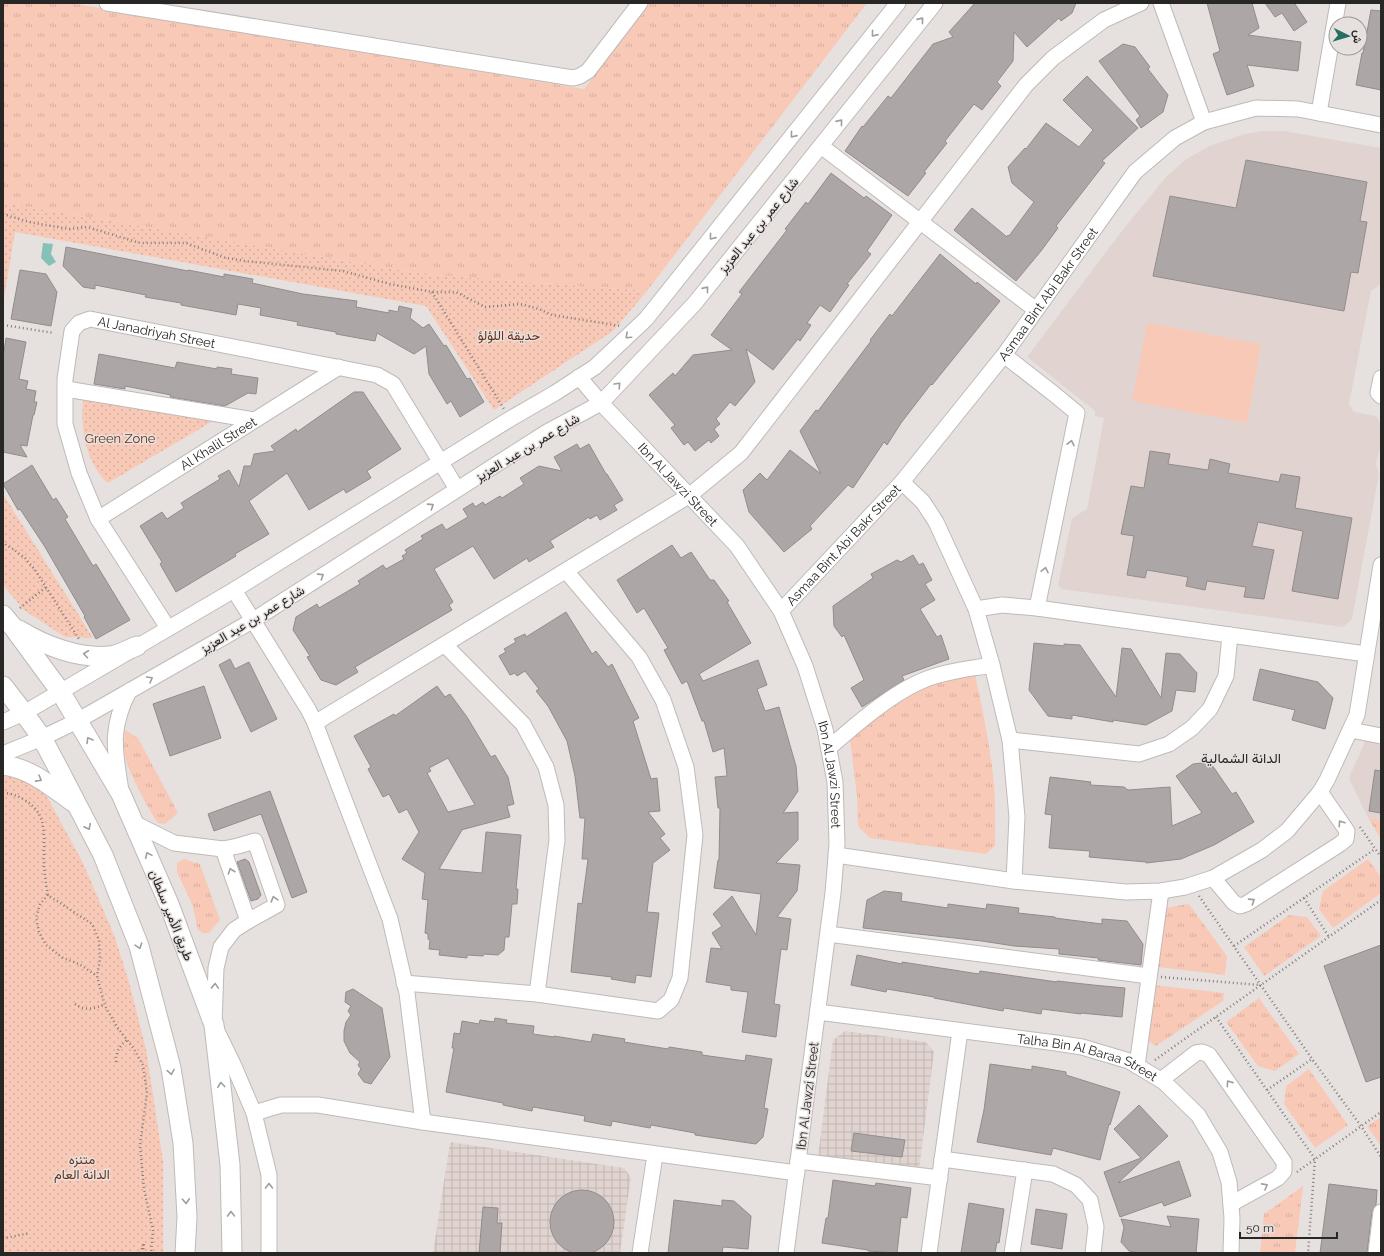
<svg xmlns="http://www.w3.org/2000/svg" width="1384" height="1256" font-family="Raleway,Vazirmatn,sans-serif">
<defs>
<pattern id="industrial-grid" width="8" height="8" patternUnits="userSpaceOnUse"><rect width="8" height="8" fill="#e1d4d0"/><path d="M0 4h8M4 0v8" fill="none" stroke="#c1b6b2"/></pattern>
<pattern id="grass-tufts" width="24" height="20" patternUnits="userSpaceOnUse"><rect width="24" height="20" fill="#f9c9b7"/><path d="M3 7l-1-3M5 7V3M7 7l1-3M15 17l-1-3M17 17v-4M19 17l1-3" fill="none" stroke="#d5ad9d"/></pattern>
<pattern id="park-dots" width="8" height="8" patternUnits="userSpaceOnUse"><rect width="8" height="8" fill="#f9c9b7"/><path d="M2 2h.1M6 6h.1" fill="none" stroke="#d5ad9d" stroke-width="1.8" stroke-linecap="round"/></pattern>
</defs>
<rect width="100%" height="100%" fill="#e6e1df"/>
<g fill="#e1d4d0">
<path d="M1263,131H1284L1381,148V284L1371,291L1349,404L1354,412L1376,416L1381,424V444L1376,464L1379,474L1352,619L1343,627L1061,589L1058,585L1072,518L1087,509L1104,418L1095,416V411L1027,357L1118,236L1165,178L1185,160L1209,146L1245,134Z"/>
<path d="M1367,737L1381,740V820L1368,818L1349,778Z"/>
</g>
<g fill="url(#industrial-grid)">
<path d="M845,1031L926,1042L934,1052L919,1170L818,1157L833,1040Z"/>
<path d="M450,1142L624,1168L631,1177L620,1253H433Z"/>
</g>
<g fill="url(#grass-tufts)">
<path d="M3,3H70L584,89L647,3H867L647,291L423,274L3,203Z"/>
<path d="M974,671C982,705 989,740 993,775C996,798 995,822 995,846L986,854L870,838L858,826L857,796L850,740L874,717L924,686Z"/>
<path d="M125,730L138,738L178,813L165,824L158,823C149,811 127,770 125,755C123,747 125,738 125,730Z"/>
<path d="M1368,818L1381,820V839Z"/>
<path d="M184,859L200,864L220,920L209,933H203L198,930L192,904L177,872V863Z"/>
<path d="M1368,859L1381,877V893L1333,928L1319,909L1323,891Z"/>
<path d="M1189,904L1227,956L1225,975L1158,967L1165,908Z"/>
<path d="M1289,915L1307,917L1321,936L1264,976L1244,947Z"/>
<path d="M1153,985L1224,993L1223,1001L1156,1046L1147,1040Z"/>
<path d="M1259,998L1299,1054L1275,1071L1258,1066L1226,1022Z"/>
<path d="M1309,1069L1348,1125L1315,1148L1284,1104L1286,1086Z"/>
<path d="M1381,1117V1146L1367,1126Z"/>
<path d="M1303,1186L1295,1253H1260L1264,1214Z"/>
</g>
<g fill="url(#park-dots)">
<path d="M3,203L423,274L647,291L613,331L494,410L426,306L15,232L3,304Z"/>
<path d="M83,400L218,418L108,483C86,465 80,427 83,400Z"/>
<path d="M3,494L93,638L65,637L24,610L3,585Z"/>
<path d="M3,776C19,778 35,783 46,795L83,863L114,935L129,982L146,1049L163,1161V1253H3Z"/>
</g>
<path fill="#f9c9b7" d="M1147,323L1261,344L1247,423L1132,401Z"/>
<path fill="#86c1b7" d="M43,243L53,244L51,254L56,262L49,266L41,258Z"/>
<g fill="#aca7a6" stroke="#928d8c" fill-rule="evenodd">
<path d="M975,3H1076L1072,13L1061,21L1059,18L1027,47L1014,32L1013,61L997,82L1001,86L982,110L974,104L945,141L947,143L924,172L926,173L908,196L845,151L862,126L863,127L888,96L891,98L933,44L953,37L949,32Z"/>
<path d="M1207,3H1252L1259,28L1248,35L1301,42L1298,71L1247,65L1254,86L1227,95L1213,54L1220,51Z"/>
<path d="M1265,3H1296L1295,4L1307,22L1294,31L1282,13L1275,17Z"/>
<path d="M1371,10L1381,11V90L1356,85L1362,53H1363Z"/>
<path d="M1123,44L1135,47L1150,67L1148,69L1168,95L1163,112L1141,128L1136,120L1140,116L1099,61Z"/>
<path d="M1087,76L1138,128L1102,161L1105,163L1056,226L1058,228L1041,251L1016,281L954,230L972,208L1007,237L1008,235L1009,236L1034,202L1012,183L1008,167L1025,148L1026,149L1046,123L1079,147L1093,130L1063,100Z"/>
<path d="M1246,160L1367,182L1360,221L1367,222L1358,273L1351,272L1344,311L1153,276L1170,196L1236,208Z"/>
<path d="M831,173L864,198L866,196L892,215L867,251L871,254L847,284L849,285L830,312L820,305L807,323L811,325L800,341L798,339L773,370L746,349L755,382L735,406L730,402L716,419L720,424L714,429L719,436L711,443L709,440L695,451L688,442L684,445L671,428L675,425L649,395L673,373L675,376L693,355L732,350L711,335L742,294L739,292L787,230L785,229L806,202L808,204Z"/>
<path d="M66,247L188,271V270L224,277V274L253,279L252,283L303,294L357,301L356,307L389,313V310L398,312L399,306L412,309L410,318L423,328L429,324L444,346L446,345L467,379L470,378L484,402L460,417L451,401L447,404L429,374L426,346L414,354L377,333L375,341L336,334V332L297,325L298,322L260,315L261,308L238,304L236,315L181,305V303L145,297L146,295L95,285V289L83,287L63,266Z"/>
<path d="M940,254L976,284L977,282L1000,301L932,385L931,384L901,423L887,445L884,442L853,488L848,485L810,526L812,529L784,552L749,512L743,490L760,473L767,480L790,450L821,474L800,431L816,410L818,411L871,341L870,340L890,314L892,316Z"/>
<path d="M20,270L46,274L57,292L51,326L11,319Z"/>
<path d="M6,338L26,342L19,379L28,381L26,389L36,391L34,402H37L34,415H33L27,446L20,445L27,457L3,452V357Z"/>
<path d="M99,354L175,368L177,362L217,369V367L232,369L231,374L258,378L256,394L248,393L225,406L170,397L171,395L125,386V389L94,384Z"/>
<path d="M354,392H363L401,449L367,471L371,478L346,493L344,489L309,510L287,473L249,501L269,534L235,554L236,556L176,592L160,564L162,562L140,526L162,512L167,519L184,508L181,503L220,479L218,476L229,470L239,487L244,466H251L254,454L275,451L271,446L296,429L297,432Z"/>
<path d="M577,444L580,449L589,444L606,474H607L623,500L614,505L617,510L600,520L597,515L590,519L589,517L550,541L554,547L529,562L527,558L494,579L473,546L434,569L453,602L449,605L452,610L355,667L358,672L336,685L321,680L307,657L310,656L293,630L296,617L317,604L319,608L360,584L358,581L383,565L386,569L404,559L402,556L407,553L405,550L423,539L421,536L442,524L446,530L468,517L463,509L473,503L475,507L483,502L485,505L500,496L502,498L524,484L520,478L539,466L562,471L554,457Z"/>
<path d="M1150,451L1170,454L1168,464L1208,470L1210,459L1230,464L1228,473L1279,482L1281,474L1300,477L1295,508L1352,518L1338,599L1292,591L1303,531L1258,522L1252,546L1274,550L1264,599L1244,597L1246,587L1207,581L1205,590L1186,586L1188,577L1147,570L1145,578L1127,575L1134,536L1121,534L1131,486L1144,488Z"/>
<path d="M32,465L53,500L56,498L68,517L65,519L93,566L96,564L130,620L96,639L84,617L85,616L45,547L20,509L18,510L3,484Z"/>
<path d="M672,545L681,558L691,552L710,580H714L729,601L727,602L751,643L699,674L703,681L758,660L767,685L757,689L765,711L779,707L796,766L798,791L783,813L798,812V840L776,863L800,865L797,891L777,917L791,919L787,950L781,949L774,1004L780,1005L776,1037L742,1032L748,992L731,990V986L706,982L711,948L722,949L712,933L722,926L713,914L732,896L756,935L761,894L714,888L718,860H719L720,808H718L715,777L727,776L724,748L713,752L704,721H702L687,681L682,684L664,650L668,648L644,608L637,613L617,580Z"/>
<path d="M913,555L919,565L923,563L932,580L925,584L935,600L920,609L937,637L941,635L949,659L902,676L904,680L862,707L851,688L864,680L844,635L842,637L834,626L833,606L873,578L871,574L897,560L901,562Z"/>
<path d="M566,612L592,654L596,651L608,667L612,664L639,718L633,721L651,779L657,778L660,811L648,812L665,834L660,838L670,850L653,863L647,912L659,913L651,977L636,975L635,983L611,979L612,977L571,972L578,903L582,904L588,859H582L585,818H580L575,776L567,741L548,706L536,691L539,689L525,671L517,676L515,673L510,675L499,656L506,652L504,649L516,642L514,639L525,634L526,637Z"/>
<path d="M1034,643L1064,646V644L1080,645L1116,697L1122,648L1131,649L1161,698L1166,653L1180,654L1197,673L1195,692L1176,690L1172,711L1146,725L1113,720V722L1072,715V719L1048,716L1029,690Z"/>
<path d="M230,659L235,669L249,662L277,719L251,732L219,665Z"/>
<path d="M1260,669L1318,682L1333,698L1325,729L1292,720L1295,710L1253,700Z"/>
<path d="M204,686L221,738L170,756L153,704Z"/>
<path d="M437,686L445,697L450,694L467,717L491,757L495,755L508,777L514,804L507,806L510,817L461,830H462L439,869L482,873L486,832L521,835L516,889H518L517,904H512L509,937H505L504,950L498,955L484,954L483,956L467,955V958L439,955L440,950L429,949L430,940L428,939V934L425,933L428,900L422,899L425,873L402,859L419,832L407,809L399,813L389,794L383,797L368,769L371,767L354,736L394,714L395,716ZM448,758L475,805L448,812L427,773L431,771L429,768Z"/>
<path d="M1210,762L1232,794L1236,792L1254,822L1214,845L1181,859L1146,863V862L1089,857L1090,851L1049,848L1052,815L1045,814L1050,777L1091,782L1090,785L1124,787L1128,790L1170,787L1172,826L1202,813L1176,776L1193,764Z"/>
<path d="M1375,770L1381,771V813L1369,811Z"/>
<path d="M270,791L307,892L292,898L261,814L214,831L208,814Z"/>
<path d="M245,859L249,862L261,895L258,899L251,901L237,862Z"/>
<path d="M884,891L902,893L901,901L948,908V904L986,909L987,904L1019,908L1018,913L1055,917V918L1102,924V919L1127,921L1143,944L1141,965L1098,960L1099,958L1059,954V949L1014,946L982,941L863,928L867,900Z"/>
<path d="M1381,945V1077L1366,1082L1324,966Z"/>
<path d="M857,955L902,964V962L979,974L980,971L1057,982V981L1093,985L1125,988L1122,1017L1081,1013V1014L1042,1009L1041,1014L1004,1008L1003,1011L934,998V997L887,989L886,992L851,985Z"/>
<path d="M353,989L382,1008L390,1057L371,1084L364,1082L358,1074L361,1069L358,1065L360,1062L350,1053L344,1041V1031L346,1022L351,1015L348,1011L351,1006L345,1002L346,992Z"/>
<path d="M495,1018L507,1020L506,1023L534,1026L533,1034L554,1037V1036L591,1042L593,1034L625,1039L624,1042L668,1049L669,1047L702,1052V1055L745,1061L746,1055L772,1059L764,1108L768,1109L763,1137L756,1144L695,1135V1133L651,1125L650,1128L612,1121L611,1126L584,1121L585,1116L533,1107L532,1111L503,1105V1103L446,1092L454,1048H452L454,1033L460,1034L462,1021L479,1024L480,1020L494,1022Z"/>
<path d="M990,1064L1032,1070V1066L1066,1072V1075L1120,1092L1110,1125L1109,1124L1100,1160L1053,1148L1051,1155L977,1142L984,1110Z"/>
<path d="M1139,1105L1168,1136L1118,1183L1179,1161L1191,1196L1164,1206L1162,1202L1120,1217L1104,1172L1141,1158L1114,1129Z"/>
<path d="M854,1133L905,1140L902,1157L851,1151Z"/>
<path d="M833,1180L875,1186L876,1183L911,1188L907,1218L901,1217L897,1253L868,1251V1250L822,1243L826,1218H828Z"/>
<path d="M1329,1184L1377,1190L1376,1205L1372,1211L1367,1253H1320Z"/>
<circle cx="582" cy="1222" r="32"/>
<path d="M674,1200L722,1206V1200L734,1201L751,1216L748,1249L723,1247L722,1253H668Z"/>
<path d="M969,1203L1004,1209L999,1243L997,1242L995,1253H961Z"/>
<path d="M483,1207L498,1208L497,1223H502L500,1253H479Z"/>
<path d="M1036,1209L1067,1214L1062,1249L1031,1244Z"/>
<path d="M1167,1216L1199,1219L1196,1253H1140L1129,1251L1121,1242L1124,1227L1121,1219L1171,1227Z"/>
</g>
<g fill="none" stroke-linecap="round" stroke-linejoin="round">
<defs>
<g id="minor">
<path d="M107,3L573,78L580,76L588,71L640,3"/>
<path d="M1161,3L1204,122"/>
<path d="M1319,113L1338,3"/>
<path d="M821,146L1036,310"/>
<path d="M1004,355L1054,394L1077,413L1037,608"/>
<path id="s1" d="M579,377L601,403L737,546L781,611L805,666L825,729L835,782L837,844L833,893L786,1253"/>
<path d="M1381,378L1378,393L1381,396"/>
<path d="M66,389L254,420"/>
<path d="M902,482L923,502L936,522L976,609L992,665L1010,740L1017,817L1014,881"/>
<path id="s2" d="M98,519L339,367"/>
<path d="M234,590L308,709L315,723L390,919L407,993L423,1122"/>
<path d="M976,609L1002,605L1037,608L1366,654"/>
<path id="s3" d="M781,611L902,482L1004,355L1135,172L1175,138L1204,122L1256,108L1298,109L1381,125"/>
<path id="s4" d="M168,628L98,519L79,473L65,424V379L72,331L79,323L90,319L377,375L393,384L457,489"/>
<path d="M445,645L523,724L546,767L556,805L557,840L537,994"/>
<path d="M3,722L24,713L234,590L510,419L555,393L595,367L646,319L898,3"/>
<path d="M315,723L690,495L741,453L1026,85L1053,58L1104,20L1141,3"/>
<path d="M1351,730L1381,736"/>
<path d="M1010,740L1139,754L1169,744L1192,728L1210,709L1226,676L1230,635"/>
<path d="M829,748C855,725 892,693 924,680C945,671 970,669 992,665"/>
<path d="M3,754L42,738L77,721L252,621L547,432L601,403L695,303L935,3"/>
<path d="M121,791C115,751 109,730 129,691"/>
<path d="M134,823L174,843L223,849L248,921L234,930L221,947L216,968L214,1025L233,1064L254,1113L269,1175V1253"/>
<path d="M223,849L238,846L255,841L277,905L248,921"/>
<path d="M836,855L1014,881L1126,892L1161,891L1185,887L1213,878L1262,850L1287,831L1320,792L1327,780L1357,715L1381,565"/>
<path d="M1213,878L1234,903L1240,906L1246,904L1340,844L1346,839L1347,831L1320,792"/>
<path d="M828,934L1149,976"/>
<path d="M404,983L537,994L658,1011L671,1000L680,978L695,835L686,767L663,700L639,657L566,571"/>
<path id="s5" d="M818,1012L1056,1043L1082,1047L1129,1061L1164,1082L1198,1115L1220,1152L1229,1182L1232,1218L1231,1253"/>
<path d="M1137,1066L1161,891"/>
<path d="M1161,1080L1196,1053L1202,1052L1209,1055L1284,1162V1171L1278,1178L1231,1204"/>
<path d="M254,1113L281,1105H318L423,1122L797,1173"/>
<path d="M942,1159L1053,1174L1076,1185L1090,1200L1096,1227L1093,1253"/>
<path d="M798,1161L940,1178"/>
<path d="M640,1253L655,1155"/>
<path d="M929,1253L960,1031"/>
<path d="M1012,1253L1025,1170"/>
<path d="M1376,1253L1381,1212"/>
</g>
<g id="major">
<path d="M3,615L13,627L60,691L121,794L169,904L214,1025L230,1165L232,1253"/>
<path d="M19,630C45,646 79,659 110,656C119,655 129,649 137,646"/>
<path d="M3,686L24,713L42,738L58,768L103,855L139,946L171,1068L183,1143L187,1217L185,1253"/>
<path d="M3,765C30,768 52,787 73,802"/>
</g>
</defs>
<use href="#minor" stroke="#bfbab8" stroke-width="17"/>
<use href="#major" stroke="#bfbab8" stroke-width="21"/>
<g stroke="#807d7b" stroke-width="2.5" stroke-dasharray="1 3" stroke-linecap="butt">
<path d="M3,214L29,222L69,229L87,227L140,243H186L226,258L245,261L343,271L390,284L432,292H456L485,307L520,304L539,309L552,315L621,326"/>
<path d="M432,292L504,409"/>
<path d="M3,325L54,333"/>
<path d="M3,541L6,545L13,549L25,558L35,570L79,639"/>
<path d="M20,608L46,587"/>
<path d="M3,793C16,793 33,803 39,814C47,828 43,852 44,867C45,876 46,886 48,895L92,924L99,940L100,960L97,976L105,1006L117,1027L134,1049L143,1065L147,1093L140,1145L144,1189L153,1230L151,1253"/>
<path d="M1360,827L1381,857"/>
<path d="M48,895L40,904L36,918L39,932L46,945L63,958L79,964L97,976"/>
<path d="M1199,896L1312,1059L1361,1126L1381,1157"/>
<path d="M1304,898L1329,937"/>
<path d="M1234,946L1375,849"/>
<path d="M1161,977L1260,985"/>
<path d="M75,1004C85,1011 94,1009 105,1004"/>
<path d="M1216,1017L1315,1159L1308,1253"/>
<path d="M1155,1060L1381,900"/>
<path d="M116,1062C116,1051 119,1047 127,1040"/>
<path d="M1267,1090L1312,1059"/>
<path d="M1297,1172L1381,1112"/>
<path d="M3,1237L5,1238L30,1233"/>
<path d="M140,1253L144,1243L143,1253"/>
</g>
<use href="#minor" stroke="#fff" stroke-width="15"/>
<use href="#major" stroke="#fff" stroke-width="19"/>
</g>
<defs><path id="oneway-chevron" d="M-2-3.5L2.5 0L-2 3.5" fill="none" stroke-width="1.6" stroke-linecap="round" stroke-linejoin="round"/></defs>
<g stroke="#9e9e9d">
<use href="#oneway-chevron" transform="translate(921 20) rotate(-51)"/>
<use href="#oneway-chevron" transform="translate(874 34) rotate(129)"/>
<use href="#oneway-chevron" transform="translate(840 122) rotate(-51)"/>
<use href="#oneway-chevron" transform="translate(793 135) rotate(129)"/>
<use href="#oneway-chevron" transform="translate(712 237) rotate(129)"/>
<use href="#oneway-chevron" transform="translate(706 289) rotate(-51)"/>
<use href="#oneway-chevron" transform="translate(628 336) rotate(137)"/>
<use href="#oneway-chevron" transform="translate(618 385) rotate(-47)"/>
<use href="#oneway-chevron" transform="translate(1071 443) rotate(-78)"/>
<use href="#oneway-chevron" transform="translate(431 506) rotate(-33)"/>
<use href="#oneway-chevron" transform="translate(1045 570) rotate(-78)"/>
<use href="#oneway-chevron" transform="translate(321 576) rotate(-33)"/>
<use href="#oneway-chevron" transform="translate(86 654) rotate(-173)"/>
<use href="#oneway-chevron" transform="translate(150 679) rotate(-30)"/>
<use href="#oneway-chevron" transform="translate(89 740) rotate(-121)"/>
<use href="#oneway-chevron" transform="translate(39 779) rotate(29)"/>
<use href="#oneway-chevron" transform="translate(1341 823) rotate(-124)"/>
<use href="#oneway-chevron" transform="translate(88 827) rotate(63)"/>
<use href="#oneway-chevron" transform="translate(148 855) rotate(-114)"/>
<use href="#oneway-chevron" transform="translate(231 871) rotate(-109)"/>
<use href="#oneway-chevron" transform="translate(274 899) rotate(-106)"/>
<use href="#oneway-chevron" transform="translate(1252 901) rotate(-33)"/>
<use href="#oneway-chevron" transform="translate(139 946) rotate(72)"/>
<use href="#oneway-chevron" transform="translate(215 986) rotate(-88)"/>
<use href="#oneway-chevron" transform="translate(171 1072) rotate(80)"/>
<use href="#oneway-chevron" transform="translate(1229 1083) rotate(-125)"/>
<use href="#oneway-chevron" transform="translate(221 1085) rotate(-97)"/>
<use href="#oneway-chevron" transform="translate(269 1186) rotate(-90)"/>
<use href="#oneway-chevron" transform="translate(1265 1186) rotate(-29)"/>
<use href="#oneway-chevron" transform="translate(186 1201) rotate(87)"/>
<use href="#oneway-chevron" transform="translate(231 1214) rotate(-91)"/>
</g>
<g text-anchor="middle" stroke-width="3" stroke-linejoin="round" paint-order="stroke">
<g font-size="13" fill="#282726" stroke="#e6e1df">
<text transform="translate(758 225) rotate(-51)" y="5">شارع عمر بن عبد العزيز</text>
<text dy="5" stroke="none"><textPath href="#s3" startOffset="415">Asmaa Bint Abi Bakr Street</textPath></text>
<text dy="5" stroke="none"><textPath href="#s4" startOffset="414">Al Janadriyah Street</textPath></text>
<text dy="5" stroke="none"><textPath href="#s2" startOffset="142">Al Khalil Street</textPath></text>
<text transform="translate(527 447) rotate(-31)" y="5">شارع عمر بن عبد العزيز</text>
<text dy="5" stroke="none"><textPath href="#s1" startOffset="146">Ibn Al Jawzi Street</textPath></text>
<text dy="5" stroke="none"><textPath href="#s3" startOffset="91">Asmaa Bint Abi Bakr Street</textPath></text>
<text transform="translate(252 619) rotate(-31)" y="5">شارع عمر بن عبد العزيز</text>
<text dy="5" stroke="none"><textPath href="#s1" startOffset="482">Ibn Al Jawzi Street</textPath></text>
<text transform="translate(172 915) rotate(68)" y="5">طريق الأمير سلطان</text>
<text dy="5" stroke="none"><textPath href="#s5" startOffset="274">Talha Bin Al Baraa Street</textPath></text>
<text transform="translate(807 1096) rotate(-83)" y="5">Ibn Al Jawzi Street</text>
</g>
<g font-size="13" fill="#6c3018" stroke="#e6e1df">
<text x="509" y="340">حديقة اللؤلؤ</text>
<text x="120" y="443">Green Zone</text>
<text x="82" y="1164">متنزه<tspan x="82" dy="15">الدانة العام</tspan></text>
</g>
<g font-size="14" fill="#282726" stroke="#e6e1df">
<text x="1241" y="763">الدانة الشمالية</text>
</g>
</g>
<rect width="1384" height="1256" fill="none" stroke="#282726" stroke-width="8"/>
<g transform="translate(1348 36) rotate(95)"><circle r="19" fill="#e6e1df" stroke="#9a9795"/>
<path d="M0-3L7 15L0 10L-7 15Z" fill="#266e64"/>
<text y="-6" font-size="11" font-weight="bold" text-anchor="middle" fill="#282726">ش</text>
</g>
<path d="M1240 1232v6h97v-6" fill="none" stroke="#282726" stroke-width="2"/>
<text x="1246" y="1232" font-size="12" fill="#282726" stroke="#e6e1df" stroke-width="3" paint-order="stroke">50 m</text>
</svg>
